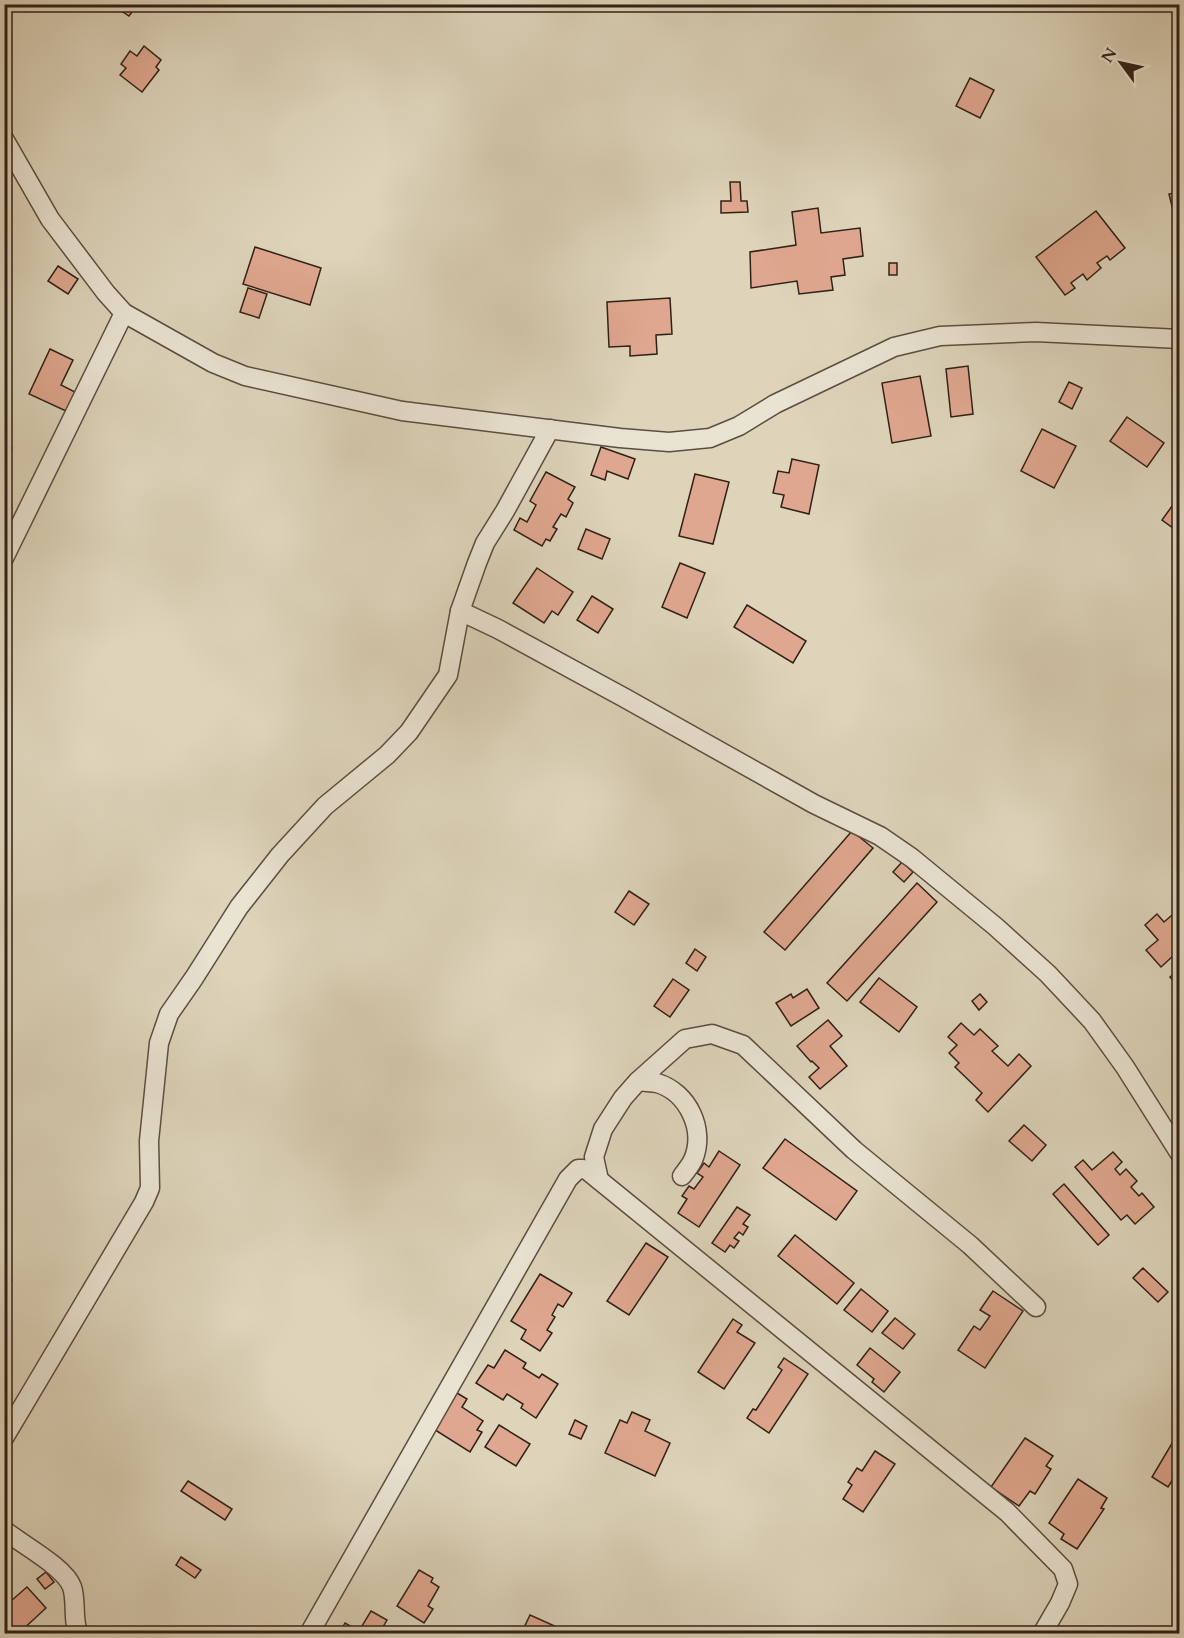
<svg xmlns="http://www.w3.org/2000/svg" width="1184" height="1638" font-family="Cardo,serif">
<rect width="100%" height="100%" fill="#ddd4ba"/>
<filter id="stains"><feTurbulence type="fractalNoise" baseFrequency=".00333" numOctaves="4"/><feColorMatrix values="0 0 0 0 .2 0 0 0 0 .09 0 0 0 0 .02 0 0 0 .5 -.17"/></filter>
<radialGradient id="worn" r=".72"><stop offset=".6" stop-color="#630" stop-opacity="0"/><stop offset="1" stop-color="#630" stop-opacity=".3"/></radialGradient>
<g fill="#dfa78f" stroke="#312017" stroke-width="1.5">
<path d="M124,4H130L135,8L129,16L120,10Z"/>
<path d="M144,46L161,60L156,67L159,70L142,92L120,75L126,68L121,64L130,51L137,56Z"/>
<path d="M970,78L994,90L980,118L956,106Z"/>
<path d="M730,182H740L741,201H747L748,212L721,213V201H731Z"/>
<path d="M1180,192V239L1169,194Z"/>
<path d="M818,208L821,233L860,228L863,256L843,259L845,275L831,277L833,290L799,294L797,281L751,288L750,252L796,245L792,212Z"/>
<path d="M1096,211L1125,248L1110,260L1107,256L1097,263L1101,268L1087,280L1083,274L1071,283L1075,288L1065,295L1036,257Z"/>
<path d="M255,247L321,268L310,305L243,284Z"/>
<rect x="889" y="263" width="8" height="12"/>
<path d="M58,266L78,279L68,294L48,281Z"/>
<path d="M248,288L267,294L259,318L240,312Z"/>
<path d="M670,298L672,334L656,335L657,354L630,356V346L609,347L607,302Z"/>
<path d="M50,349L73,360L61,385L75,392L66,411L29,394Z"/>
<path d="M968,366L973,414L951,417L946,369Z"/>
<path d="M920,376L931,436L892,443L882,383Z"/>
<path d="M1069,382L1082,388L1072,409L1059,402Z"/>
<path d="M1127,417L1164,443L1147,467L1110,441Z"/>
<path d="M1042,429L1076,446L1054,488L1021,471Z"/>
<path d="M4,443L12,448L4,459Z"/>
<path d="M601,447L635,459L628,479L607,471L605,480L591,475Z"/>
<path d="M792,459L819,465L809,514L781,507L784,495L773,493L778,471L789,473Z"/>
<path d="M546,472L575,487L568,499L573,503L566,517L561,514L553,527L557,529L550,541L546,539L542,546L514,530L520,518L527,522L536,505L530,501Z"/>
<path d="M695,474L729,482L713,544L679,536Z"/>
<path d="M1180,495V533L1162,520Z"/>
<path d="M586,529L610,539L602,559L578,549Z"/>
<path d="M680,563L705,573L687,618L662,607Z"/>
<path d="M537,568L573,592L558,615L552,611L544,623L513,603Z"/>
<path d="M592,596L613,609L598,633L577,620Z"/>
<path d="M747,605L806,641L793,663L734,627Z"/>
<path d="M852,831L873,848L785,950L764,932Z"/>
<path d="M902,862L913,872L904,882L893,872Z"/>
<path d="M917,883L937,902L847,1001L827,983Z"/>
<path d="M629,891L649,904L634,925L615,912Z"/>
<path d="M1179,909L1180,964L1173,956L1161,967L1146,950L1158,940L1145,925L1157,914L1164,922Z"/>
<path d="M695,949L706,957L697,971L686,963Z"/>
<path d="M1180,969V988L1170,977Z"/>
<path d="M879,978L917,1007L899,1032L860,1002Z"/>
<path d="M673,979L689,990L670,1017L654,1006Z"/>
<path d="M807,989L819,1008L791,1026L776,1003L791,994L793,998Z"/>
<path d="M980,994L987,1002L979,1010L972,1001Z"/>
<path d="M828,1020L842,1036L830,1046L847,1066L820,1089L809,1077L819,1068L812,1061L811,1062L797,1046Z"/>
<path d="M961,1023L974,1035L980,1029L998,1046L992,1051L1008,1066L1019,1054L1031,1066L988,1112L976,1100L982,1093L955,1067L959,1063L949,1053L957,1045L948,1037Z"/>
<path d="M1024,1125L1046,1145L1032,1161L1009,1141Z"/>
<path d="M785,1139L857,1191L836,1220L763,1168Z"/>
<path d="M719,1151L740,1165L699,1227L678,1213L687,1199L682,1196L689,1186L694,1189L703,1177L697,1173L704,1163L709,1167Z"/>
<path d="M1113,1152L1122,1162L1115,1169L1120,1175L1126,1169L1137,1181L1131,1187L1139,1196L1142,1193L1154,1207L1135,1224L1127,1215L1121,1220L1075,1167L1083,1160L1092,1170Z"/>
<path d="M1064,1184L1109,1235L1098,1245L1053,1194Z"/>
<path d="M737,1207L750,1215L743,1224L748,1227L743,1235L739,1232L734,1238L739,1241L734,1248L730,1245L725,1252L712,1243Z"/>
<path d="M795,1235L854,1283L837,1304L778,1256Z"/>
<path d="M646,1243L668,1257L629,1315L607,1301Z"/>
<path d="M1143,1268L1168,1292L1158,1302L1133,1278Z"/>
<path d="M540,1274L572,1293L563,1307L558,1304L552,1315L555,1317L547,1330L552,1333L540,1351L521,1339L526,1330L511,1321Z"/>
<path d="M4,1276L12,1280L4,1293Z"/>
<path d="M861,1289L888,1311L872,1332L844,1310Z"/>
<path d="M993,1291L1023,1311L985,1368L958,1350L974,1326L980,1330L990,1316L980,1310Z"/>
<path d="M895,1318L915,1334L903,1349L882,1333Z"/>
<path d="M733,1319L742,1325L737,1332L755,1343L724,1389L698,1372Z"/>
<path d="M870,1348L900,1372L884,1392L872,1382L874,1379L857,1365Z"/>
<path d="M505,1350L526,1363L523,1368L539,1378L542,1374L558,1384L536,1418L521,1408L523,1404L507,1394L503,1400L476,1383L488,1365L494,1368Z"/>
<path d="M784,1358L808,1374L769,1433L747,1418L753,1409L756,1410L782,1370L778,1367Z"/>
<path d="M452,1390L467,1399L462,1407L483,1421L477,1430L482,1432L470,1452L432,1428Z"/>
<path d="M632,1412L650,1420L645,1431L670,1443L655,1476L605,1453L620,1420L627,1423Z"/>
<path d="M575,1420L587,1426L581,1439L569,1434Z"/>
<path d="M499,1425L530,1444L516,1466L485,1447Z"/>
<path d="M1025,1438L1053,1456L1046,1466L1051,1469L1035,1494L1030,1491L1019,1506L991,1487Z"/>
<path d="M1174,1440L1180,1443V1468L1168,1487L1152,1477Z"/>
<path d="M875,1451L895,1464L863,1512L843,1499L852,1485L848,1482L857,1468L862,1471Z"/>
<path d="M1078,1479L1107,1498L1101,1508L1104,1509L1077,1549L1061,1539L1064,1534L1049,1523Z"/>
<path d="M188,1481L232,1509L225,1520L181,1491Z"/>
<path d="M181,1557L201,1570L195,1578L176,1565Z"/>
<path d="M419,1570L433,1578L431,1582L439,1587L428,1606L433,1609L424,1623L397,1606Z"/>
<path d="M46,1572L54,1582L45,1589L37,1579Z"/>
<path d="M27,1587L46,1608L19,1633L4,1618V1607Z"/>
<path d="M371,1611L387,1620L383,1627L393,1634H339L345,1623L359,1631Z"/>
<path d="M530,1615L570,1633L569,1634H521Z"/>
</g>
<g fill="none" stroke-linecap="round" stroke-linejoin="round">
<defs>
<g id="street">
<path d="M4,139L50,219L106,293L124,313L213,363L245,376L402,411L620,438L669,442L710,438L739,426L775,404L894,347L940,336L1036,332L1180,339"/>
<path d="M4,558L124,313"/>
<path d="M460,611L498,629L623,697L814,804L880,836L912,858L996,927L1048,974L1092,1021L1125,1067L1180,1154"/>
<path d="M638,1081C644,1082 651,1082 657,1083C688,1092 706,1130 693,1160C690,1166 686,1171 682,1176"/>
<path d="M599,1180L594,1157L603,1129L623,1098L638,1081L685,1039L712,1034L743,1045L854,1150L970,1245L1036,1307"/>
<path d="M4,1438L144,1202L150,1188L149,1141L159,1043L169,1014L194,978L239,907L280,855L325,806L387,755L409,732L448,675L460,611L477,563L485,543L505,511L550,429"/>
<path d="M4,1530C21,1544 65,1567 72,1587C77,1602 72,1621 79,1634"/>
<path d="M309,1634L568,1179L578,1169H583L588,1171L1007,1512L1063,1569L1068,1584L1060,1603L1042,1634"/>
</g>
</defs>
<use href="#street" stroke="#5c4d40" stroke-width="21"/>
<use href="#street" stroke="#e9e3d2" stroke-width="18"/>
</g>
<rect width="1184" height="1638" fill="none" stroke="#ddd4ba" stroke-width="24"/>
<rect x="6" y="6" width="1172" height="1626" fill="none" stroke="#312017" stroke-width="3"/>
<rect x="12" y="12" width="1160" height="1614" fill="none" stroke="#312017" stroke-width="1.5"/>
<g transform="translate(1121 63) rotate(303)" stroke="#e9e3d2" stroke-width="4.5" paint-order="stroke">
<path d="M0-4.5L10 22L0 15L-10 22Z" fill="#312017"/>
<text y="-9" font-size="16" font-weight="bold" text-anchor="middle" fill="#312017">N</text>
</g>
<rect width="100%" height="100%" filter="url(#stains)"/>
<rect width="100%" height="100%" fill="url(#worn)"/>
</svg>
